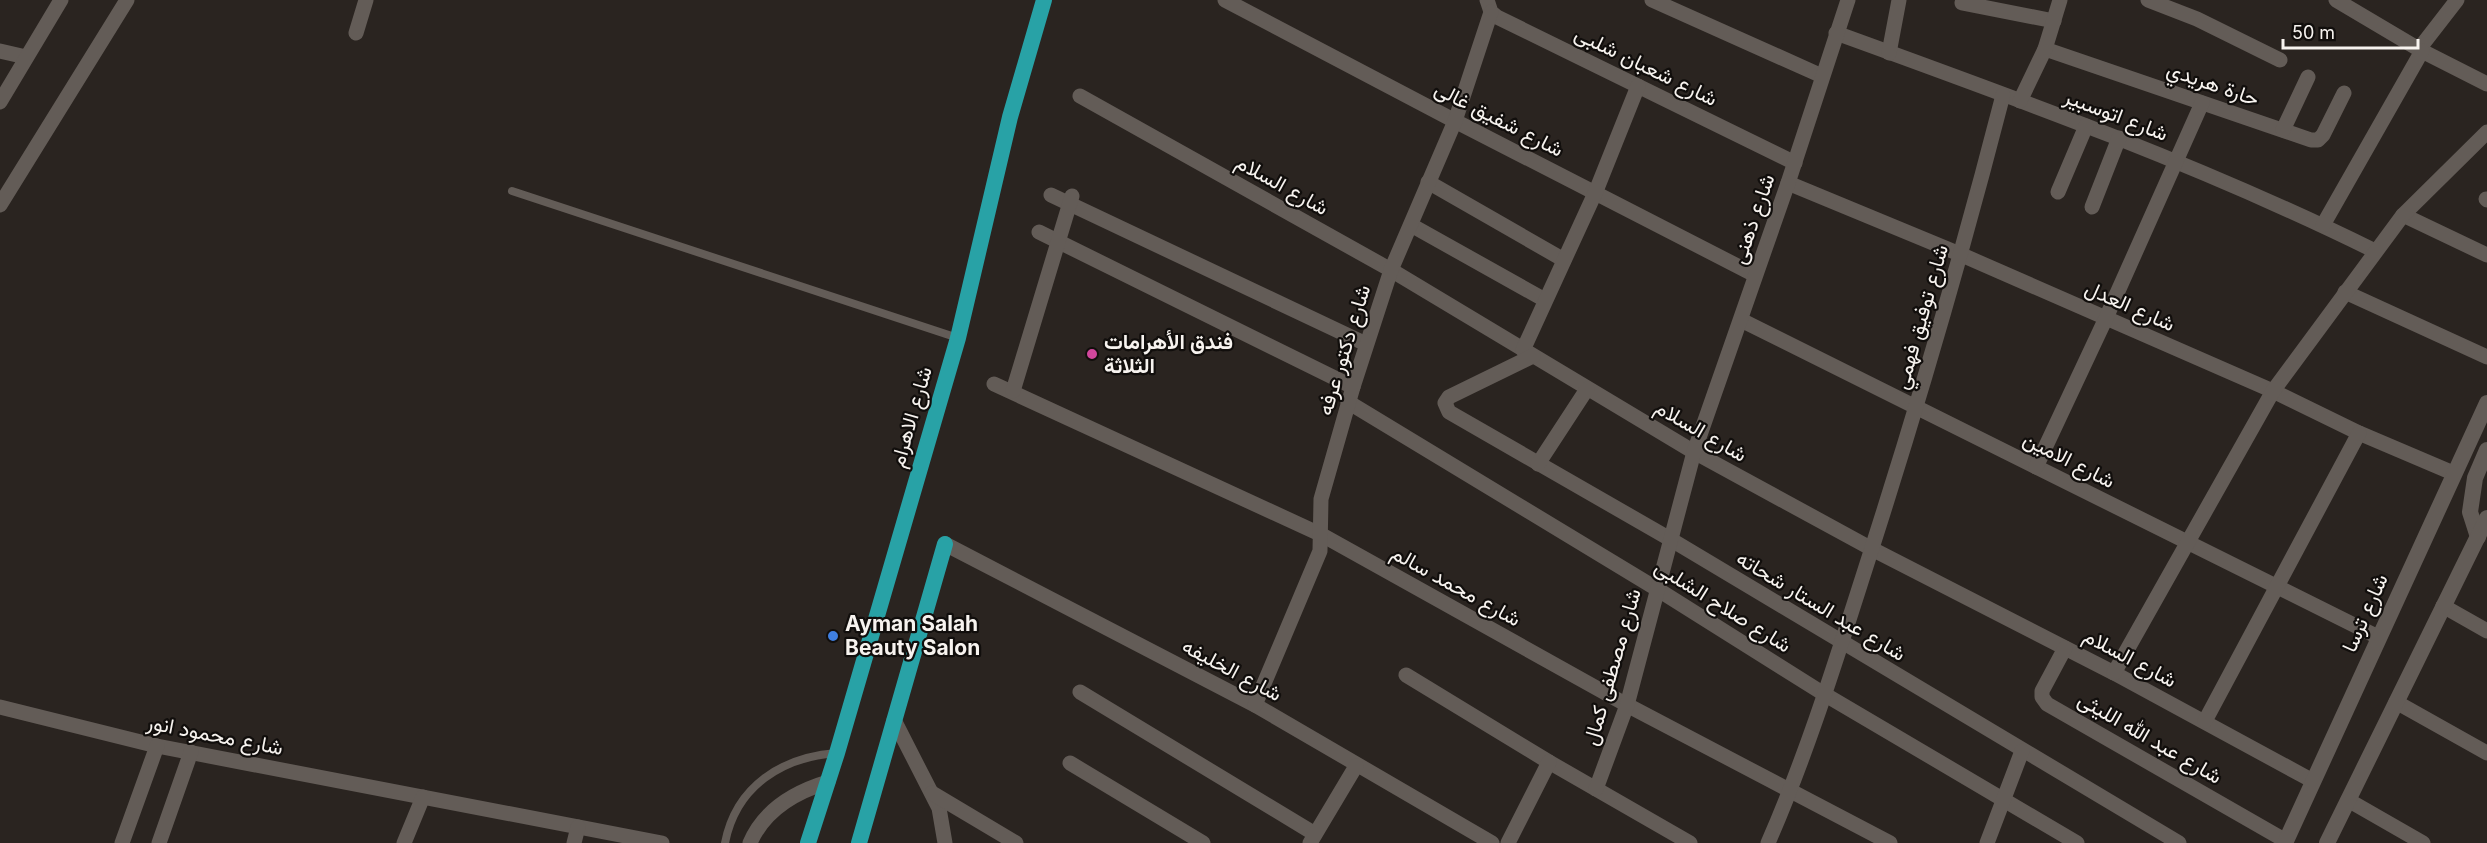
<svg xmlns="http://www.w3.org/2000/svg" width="2487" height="843" font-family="Inter,Vazirmatn,sans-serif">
<rect width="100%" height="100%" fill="#2a2420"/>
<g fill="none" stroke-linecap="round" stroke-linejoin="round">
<g stroke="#635c57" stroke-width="8">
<path d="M512,191L958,338"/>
<path d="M725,843C736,786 782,757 837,753"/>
</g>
<g stroke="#635c57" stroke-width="15">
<path d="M1225,0L1455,121L1755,275"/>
<path d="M1487,0L1491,12L1497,17L1795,163"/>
<path d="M1652,0L1822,76"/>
<path d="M2148,0L2197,19L2280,60"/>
<path d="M2336,0L2422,51L2487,84"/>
<path d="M1962,3L2054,21"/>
<path d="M356,33L366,0"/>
<path d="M1836,33C2018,99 2201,165 2375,251"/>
<path d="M2045,49L2311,140H2318L2323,135L2344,93"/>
<path d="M2419,49L2457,0"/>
<path d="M0,51L26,57"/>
<path d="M1889,53L1899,0"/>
<path d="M1080,96L1391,270L1694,452L1872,549L2114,673L2313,781"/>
<path d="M2020,101L2045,49L2060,0"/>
<path d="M0,102L61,0"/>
<path d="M2283,130L2308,77"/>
<path d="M1428,182L1564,260"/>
<path d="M1788,183L1962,255L2273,391L2359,433L2453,473"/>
<path d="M2058,192L2086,126"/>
<path d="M1051,195L1366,344"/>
<path d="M2486,199L2487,200"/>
<path d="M0,205L127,0"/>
<path d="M2092,207L2119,138"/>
<path d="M2403,215L2487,255"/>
<path d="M1411,225L1545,300"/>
<path d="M2323,225L2422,51"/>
<path d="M1039,232L1353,387"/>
<path d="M2345,292L2487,357"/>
<path d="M1741,320L2378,637"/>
<path d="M1523,350L1596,191L1638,86"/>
<path d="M1533,356L1449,397L1445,403L1449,412L1670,539L2179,843"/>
<path d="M994,384L1322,535L1627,705L1890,843"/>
<path d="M1013,391L1072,196"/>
<path d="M1348,402L1657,589L1824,694L2077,843"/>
<path d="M1538,464L1587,389"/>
<path d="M2036,467L2106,318L2202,103"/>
<path d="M945,544L1255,705L1492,843"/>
<path d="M2443,606L2487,631"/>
<path d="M2065,648L2042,691V697L2047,704L2286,841"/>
<path d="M2114,673L2273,391L2403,215L2487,132"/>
<path d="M1406,675L1549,762L1690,843"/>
<path d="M1080,692L1315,834"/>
<path d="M2396,702L2487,753"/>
<path d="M1255,705L1320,551L1321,499L1353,387L1391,270L1455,121L1491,12"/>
<path d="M0,707L157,746L662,843"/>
<path d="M894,720L939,808L945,843"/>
<path d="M2205,721L2359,433"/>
<path d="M1070,763L1203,843"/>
<path d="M1596,789L1627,705L1694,452L1788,183L1848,0"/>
<path d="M932,793L1016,843"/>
<path d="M2348,800L2423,843"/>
<path d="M122,843L157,746"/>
<path d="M159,843L191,752"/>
<path d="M404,843L423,797"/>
<path d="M574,843L578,827"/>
<path d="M750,843C764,810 795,792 828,782"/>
<path d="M1310,843L1356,766"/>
<path d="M1508,843L1549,762"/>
<path d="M1768,843C1810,747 1840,647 1872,548C1920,398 1964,247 2003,95"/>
<path d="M1987,843L2022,751"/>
</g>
<g stroke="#635c57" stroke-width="16">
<path d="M2478,537L2470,512L2475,478L2487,450"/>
<path d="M2285,843L2487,403"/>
<path d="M2327,843L2487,518"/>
</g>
<g stroke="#28a2a6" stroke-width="16">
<path d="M808,843L837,753L958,338L1010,117L1044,0"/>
<path d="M859,843L945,544"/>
</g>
</g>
<circle fill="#d1479c" stroke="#110e0c" stroke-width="2" cx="1092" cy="354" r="6"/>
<circle fill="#3f7fe0" stroke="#110e0c" stroke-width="2" cx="833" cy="636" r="6"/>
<g text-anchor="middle" stroke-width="4.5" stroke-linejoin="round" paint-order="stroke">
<g font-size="21" fill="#f7f3ef" stroke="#110e0c">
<text transform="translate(1646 66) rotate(26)" y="7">شارع شعبان شلبى</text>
<text transform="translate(2213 84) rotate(19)" y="7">حارة هريدي</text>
<text transform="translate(2116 115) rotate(21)" y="7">شارع اتوسبير</text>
<text transform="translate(1499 119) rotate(27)" y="7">شارع شفيق غالى</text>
<text transform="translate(1282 185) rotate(29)" y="7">شارع السلام</text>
<text transform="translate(1753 219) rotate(-71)" y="7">شارع ذهنى</text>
<text transform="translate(2130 306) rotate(24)" y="7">شارع العدل</text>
<text transform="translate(1921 317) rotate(-74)" y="7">شارع توفيق فهمي</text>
<text transform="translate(1344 350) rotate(-73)" y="7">شارع دكتور عرفه</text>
<text transform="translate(911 417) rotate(-74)" y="7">شارع الاهرام</text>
<text transform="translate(1701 431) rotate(30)" y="7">شارع السلام</text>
<text transform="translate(2069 460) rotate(27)" y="7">شارع الامين</text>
<text transform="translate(1456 586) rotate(29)" y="7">شارع محمد سالم</text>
<text transform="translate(1723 606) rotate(32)" y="7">شارع صلاح الشلبى</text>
<text transform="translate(1821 606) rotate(31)" y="7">شارع عبد الستار شحاته</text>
<text transform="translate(2365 613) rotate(-66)" y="7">شارع ترسا</text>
<text transform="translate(2130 658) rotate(28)" y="7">شارع السلام</text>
<text transform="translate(1612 667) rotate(-74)" y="7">شارع مصطفى كمال</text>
<text transform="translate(1232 670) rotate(28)" y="7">شارع الخليفه</text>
<text transform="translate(215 735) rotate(11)" y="7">شارع محمود انور</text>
<text transform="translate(2150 738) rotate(30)" y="7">شارع عبد الله الليثى</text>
</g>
<g font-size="21" font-weight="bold" fill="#f7f3ef" stroke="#110e0c" text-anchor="start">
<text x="1104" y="349">فندق الأهرامات<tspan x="1104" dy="24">الثلاثة</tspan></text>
<text x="845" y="631">Ayman Salah<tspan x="845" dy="24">Beauty Salon</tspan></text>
</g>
</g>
<path d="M2283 39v9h135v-9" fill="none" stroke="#f7f3ef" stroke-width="3"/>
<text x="2292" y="39" font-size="18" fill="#f7f3ef" stroke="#110e0c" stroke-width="4.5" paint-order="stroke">50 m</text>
</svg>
